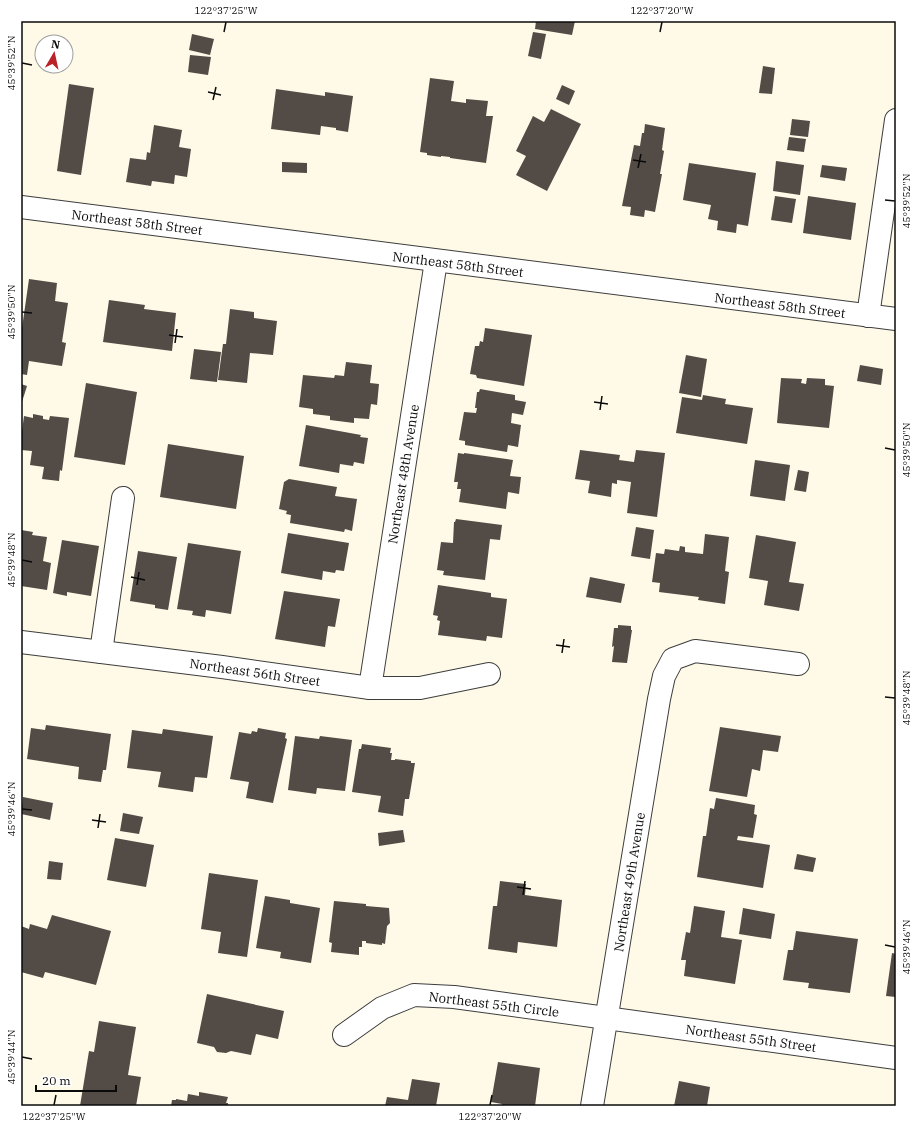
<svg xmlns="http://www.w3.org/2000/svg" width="917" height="1127" font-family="'IBM Plex Serif',serif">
<rect width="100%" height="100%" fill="#fffae7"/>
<g fill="#534b46">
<path d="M536,21H575L572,35L535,29Z"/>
<path d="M533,32L546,34L541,59L528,56Z"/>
<path d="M192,34L214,39L210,55L189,50Z"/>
<path d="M190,55L211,57L208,75L188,72Z"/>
<path d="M763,66L775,68L772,94L759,93Z"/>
<path d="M430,78L454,81L451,101L466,103V99L488,101L486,116H493L486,163L450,158V157L441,156V157L427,155V153L420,152Z"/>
<path d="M69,84L94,88L81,175L57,171Z"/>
<path d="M562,85L575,91L569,105L556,99Z"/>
<path d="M276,89L325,96V92L353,96L348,132L336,130V128L321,126L320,135L271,129Z"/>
<path d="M551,109L581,124L547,191L516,175L526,156L516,151L533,116L544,122Z"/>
<path d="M792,119L810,121L808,137L790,135Z"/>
<path d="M645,124L665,128L662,150L664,151L660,174H662L655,212L645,210L644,217L630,215L631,207L622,206L634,145L640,146L642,133H644Z"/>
<path d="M154,125L182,130L179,147L191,149L187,177L175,175L174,184L152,181L151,186L126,182L130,158L146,160L147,152L150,153Z"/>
<path d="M789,137L806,139L804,152L787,150Z"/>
<path d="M776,161L804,165L800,195L773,191Z"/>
<path d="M282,162L307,163V173L282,172Z"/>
<path d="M689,163L756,173L748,226L737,224L736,233L717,230L718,221L708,219L711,205L683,200Z"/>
<path d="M822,165L847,168L845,181L820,177Z"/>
<path d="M775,196L796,199L792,223L771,220Z"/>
<path d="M808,196L856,203L851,240L803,233Z"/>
<path d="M29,279L57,283L55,301L68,303L62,342L66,343L62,366L29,361L27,375L21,374V335Z"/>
<path d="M109,300L145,305L144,309L176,313L172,351L103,342Z"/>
<path d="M230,309L254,312V318L277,321L273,355L250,353L247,383L218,380L223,344H226Z"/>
<path d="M485,328L532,335L524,386L477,378L476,375L470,374L475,346H479L480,341L483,342Z"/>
<path d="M194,349L221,352L217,382L190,379Z"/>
<path d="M686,355L707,359L701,397L679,393Z"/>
<path d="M346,362L372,365L370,383L379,384L377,405L371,404L369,419L354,418V423L330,420V416L313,414V409L299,407L303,375L334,378L335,375L344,376Z"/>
<path d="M860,365L883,369L881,385L857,381Z"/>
<path d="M781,378L802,379L801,383L806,384L807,378L825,379V385L834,386L829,428L777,423Z"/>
<path d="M86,383L137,392L125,465L74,457Z"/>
<path d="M21,384L27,386L21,405Z"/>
<path d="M480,389L515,395V400L526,402L523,415L512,413L511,423L521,425L518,447L508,445L507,452L465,445V441L459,440L464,412L476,413L477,408H475L477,392H479Z"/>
<path d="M703,395L726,399L725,404L753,408L747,444L676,433L682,397L702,400Z"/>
<path d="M33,414L43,416V419L49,420L50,416L69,418L62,471L60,470L59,481L42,479L44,467L30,465L32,451L21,450V439L24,416L33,418Z"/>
<path d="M306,425L361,435L360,437L368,438L364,464L354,462L353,466L340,464L339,473L299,466Z"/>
<path d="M168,444L244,456L236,509L160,497Z"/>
<path d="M580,450L620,455L619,460L634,462L636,450L665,453L657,517L627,513L631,482L617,480V484L612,483L611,497L588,493L590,481L575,479Z"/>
<path d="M458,453L464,454V453L513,460L510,476L521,477L519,494L508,492L506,509L459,502L461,489H457L458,482H454Z"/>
<path d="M755,460L790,465L785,501L750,496Z"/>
<path d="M798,470L809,472L806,492L794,490Z"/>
<path d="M289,479L337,487L335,496L357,499L352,531L345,529L344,532L290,523L291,515L286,514L287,511L279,509L284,482Z"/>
<path d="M456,519L502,525L500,540L490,539L485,580L443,575L444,571L437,570L441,542L453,543L454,522H455Z"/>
<path d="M636,527L654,530L650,559L631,556Z"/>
<path d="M21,530L33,532L32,535L47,537L43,561L51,563L47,590L21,586Z"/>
<path d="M288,533L349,543L344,571L336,570L335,573L323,571L322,580L281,573Z"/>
<path d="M705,534L729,537L725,571L729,572L725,604L698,600L699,597L659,592L660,583L652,582L656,553L664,554L665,549L679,551L680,546L685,547V552L703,554Z"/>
<path d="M756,535L796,542L789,582L804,584L799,611L764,605L768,581L749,578Z"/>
<path d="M62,540L99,546L91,596L67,592V596L53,593Z"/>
<path d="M188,543L241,551L231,614L206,610L205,617L192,615L193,611L177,609Z"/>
<path d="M138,551L177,557L168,610L155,608V605L130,601Z"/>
<path d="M590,577L625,584L621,603L586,597Z"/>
<path d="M438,585L491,593V597L507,599L502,638L487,636L486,641L438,635L440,621L437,620L438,616L433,615Z"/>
<path d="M284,591L340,599L335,627L328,626L325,647L275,639Z"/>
<path d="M618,625L631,626V630H632L627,663L612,662L614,646L612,647L614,628H618Z"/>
<path d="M46,725L111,734L106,770H103L101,782L78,779L79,767L27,759L31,728L45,730Z"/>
<path d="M720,727L781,736L778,752L763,750L760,771L752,769L747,797L709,791Z"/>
<path d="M258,728L286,733L285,738L287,739L273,803L246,798L249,782L230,779L239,732L251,734L252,731L257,732Z"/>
<path d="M163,729L213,736L207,778L195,777L193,792L158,787L161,772L127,768L132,730L162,734Z"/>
<path d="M295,736L319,739L320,736L352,740L345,791L317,788L316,794L288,790Z"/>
<path d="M362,744L391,748L390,753H392L391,760H395V759L411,761V763H415L409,799H405L403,816L378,812L381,796L352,792L359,749H361Z"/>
<path d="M23,797L53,803L50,820L21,814Z"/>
<path d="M716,798L755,805L754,814L757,815L753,838L738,836L737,840L770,845L763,888L697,877L703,836H706L710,808L714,809Z"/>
<path d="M123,813L143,817L139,834L120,831Z"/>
<path d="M403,830L405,842L379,846L378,833Z"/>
<path d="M115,838L154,845L146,887L107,880Z"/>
<path d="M797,854L816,858L813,872L794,869Z"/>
<path d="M49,861L63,863L61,880L47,879Z"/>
<path d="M209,873L258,880L247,957L218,953L221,932L201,929Z"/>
<path d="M500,881L526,884L525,895L562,900L557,947L518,942L517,953L488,949L493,906H497Z"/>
<path d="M265,896L290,900V903L320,908L311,963L280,958L281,952L256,948Z"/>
<path d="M334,901L366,904V906L389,908L390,923L387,926L385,944L382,943V945L366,943V941H362V947H359V955L331,952L332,943L329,942Z"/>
<path d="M694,906L725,911L721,937L742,940L735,984L684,976L686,960H681L686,932L690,933Z"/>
<path d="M743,908L775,914L771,939L739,934Z"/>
<path d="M52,915L111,931L96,985L45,972L43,978L21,972V926L29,929L30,924L47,929Z"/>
<path d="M796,931L858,939L850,993L808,988L809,983L783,980L788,950H793Z"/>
<path d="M892,953L896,954V997L886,996Z"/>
<path d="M207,994L284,1011L278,1039L256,1034L251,1055L231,1051L226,1053L217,1052L214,1047L197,1043Z"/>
<path d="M99,1021L136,1027L128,1075L141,1077L136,1106H80L89,1051L94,1052Z"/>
<path d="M498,1062L540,1068L535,1106H502V1104L491,1102Z"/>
<path d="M412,1079L440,1083L436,1106H385L387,1097L408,1100Z"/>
<path d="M679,1081L710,1087L707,1106H674Z"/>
<path d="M199,1092L228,1097L226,1103H228V1106H171L172,1100H176V1099L187,1101L188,1094L199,1096Z"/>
</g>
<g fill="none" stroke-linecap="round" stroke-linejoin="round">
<defs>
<g id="minor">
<path d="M21,207L896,319"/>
<path d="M868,316L896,120"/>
<path d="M21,642L222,667L370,688H420L489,674"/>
<path d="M101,652L123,498"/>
<path d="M370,688L436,261"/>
<path d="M344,1035L382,1008L414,995L454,997L896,1058"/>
<path d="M592,1106L659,699L664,676L673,659L695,651L798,664"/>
</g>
</defs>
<use href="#minor" stroke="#3d3d3d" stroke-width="24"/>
<use href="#minor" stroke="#fff" stroke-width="22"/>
</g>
<path fill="none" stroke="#0a0a0a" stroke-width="1.5" d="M224,32L226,22M660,32L662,22M22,63L32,65M208,92L221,95M213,100L216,87M633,160L646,162M638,168L641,154M885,200L895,201M22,312L32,313M169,335L183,337M175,343L177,329M594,402L608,404M600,410L602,396M885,448L895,450M22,560L32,562M131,577L145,580M137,585L139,572M556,645L570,647M562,653L564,639M885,697L895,698M22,809L32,810M92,820L106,822M98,828L100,814M517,887L531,889M523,895L525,881M885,945L895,947M22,1057L32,1059M54,1105L56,1095M490,1105L492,1095"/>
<g text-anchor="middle" stroke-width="4" stroke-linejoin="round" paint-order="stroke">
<g font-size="13" fill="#0a0a0a" stroke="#fff">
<text transform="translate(137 222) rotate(7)" y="5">Northeast 58th Street</text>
<text transform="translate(458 264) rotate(7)" y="5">Northeast 58th Street</text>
<text transform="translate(780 305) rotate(7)" y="5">Northeast 58th Street</text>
<text transform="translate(403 474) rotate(-81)" y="5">Northeast 48th Avenue</text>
<text transform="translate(255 672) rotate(8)" y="5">Northeast 56th Street</text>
<text transform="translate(629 882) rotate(-81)" y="5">Northeast 49th Avenue</text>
<text transform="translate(494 1004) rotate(7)" y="5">Northeast 55th Circle</text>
<text transform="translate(751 1038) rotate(8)" y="5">Northeast 55th Street</text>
</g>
</g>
<rect width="917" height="1127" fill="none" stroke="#ffffff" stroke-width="44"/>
<g transform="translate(54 54) rotate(9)"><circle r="19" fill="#ffffff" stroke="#9d9d9d"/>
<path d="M0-3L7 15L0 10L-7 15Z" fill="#bb2129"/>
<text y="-6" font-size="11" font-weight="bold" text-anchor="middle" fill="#0a0a0a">N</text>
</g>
<path d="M36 1085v6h80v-6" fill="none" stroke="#0a0a0a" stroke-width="2"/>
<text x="42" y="1085" font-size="12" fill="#0a0a0a" stroke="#ffffff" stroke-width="3" paint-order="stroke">20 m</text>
<rect x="22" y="22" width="873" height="1083" fill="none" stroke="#0a0a0a" stroke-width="1.5"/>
<g font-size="10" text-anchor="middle" fill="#0a0a0a">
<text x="226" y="14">122°37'25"W</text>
<text x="662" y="14">122°37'20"W</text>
<text transform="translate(11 63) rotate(-90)" y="4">45°39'52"N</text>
<text transform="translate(906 201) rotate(-90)" y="4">45°39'52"N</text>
<text transform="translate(11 312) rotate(-90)" y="4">45°39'50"N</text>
<text transform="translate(906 450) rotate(-90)" y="4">45°39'50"N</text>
<text transform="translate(11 560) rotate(-90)" y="4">45°39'48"N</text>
<text transform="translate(906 698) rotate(-90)" y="4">45°39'48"N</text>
<text transform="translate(11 809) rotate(-90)" y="4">45°39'46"N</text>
<text transform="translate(906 947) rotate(-90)" y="4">45°39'46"N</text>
<text transform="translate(11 1057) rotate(-90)" y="4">45°39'44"N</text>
<text x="54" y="1120">122°37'25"W</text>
<text x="490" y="1120">122°37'20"W</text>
</g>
</svg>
